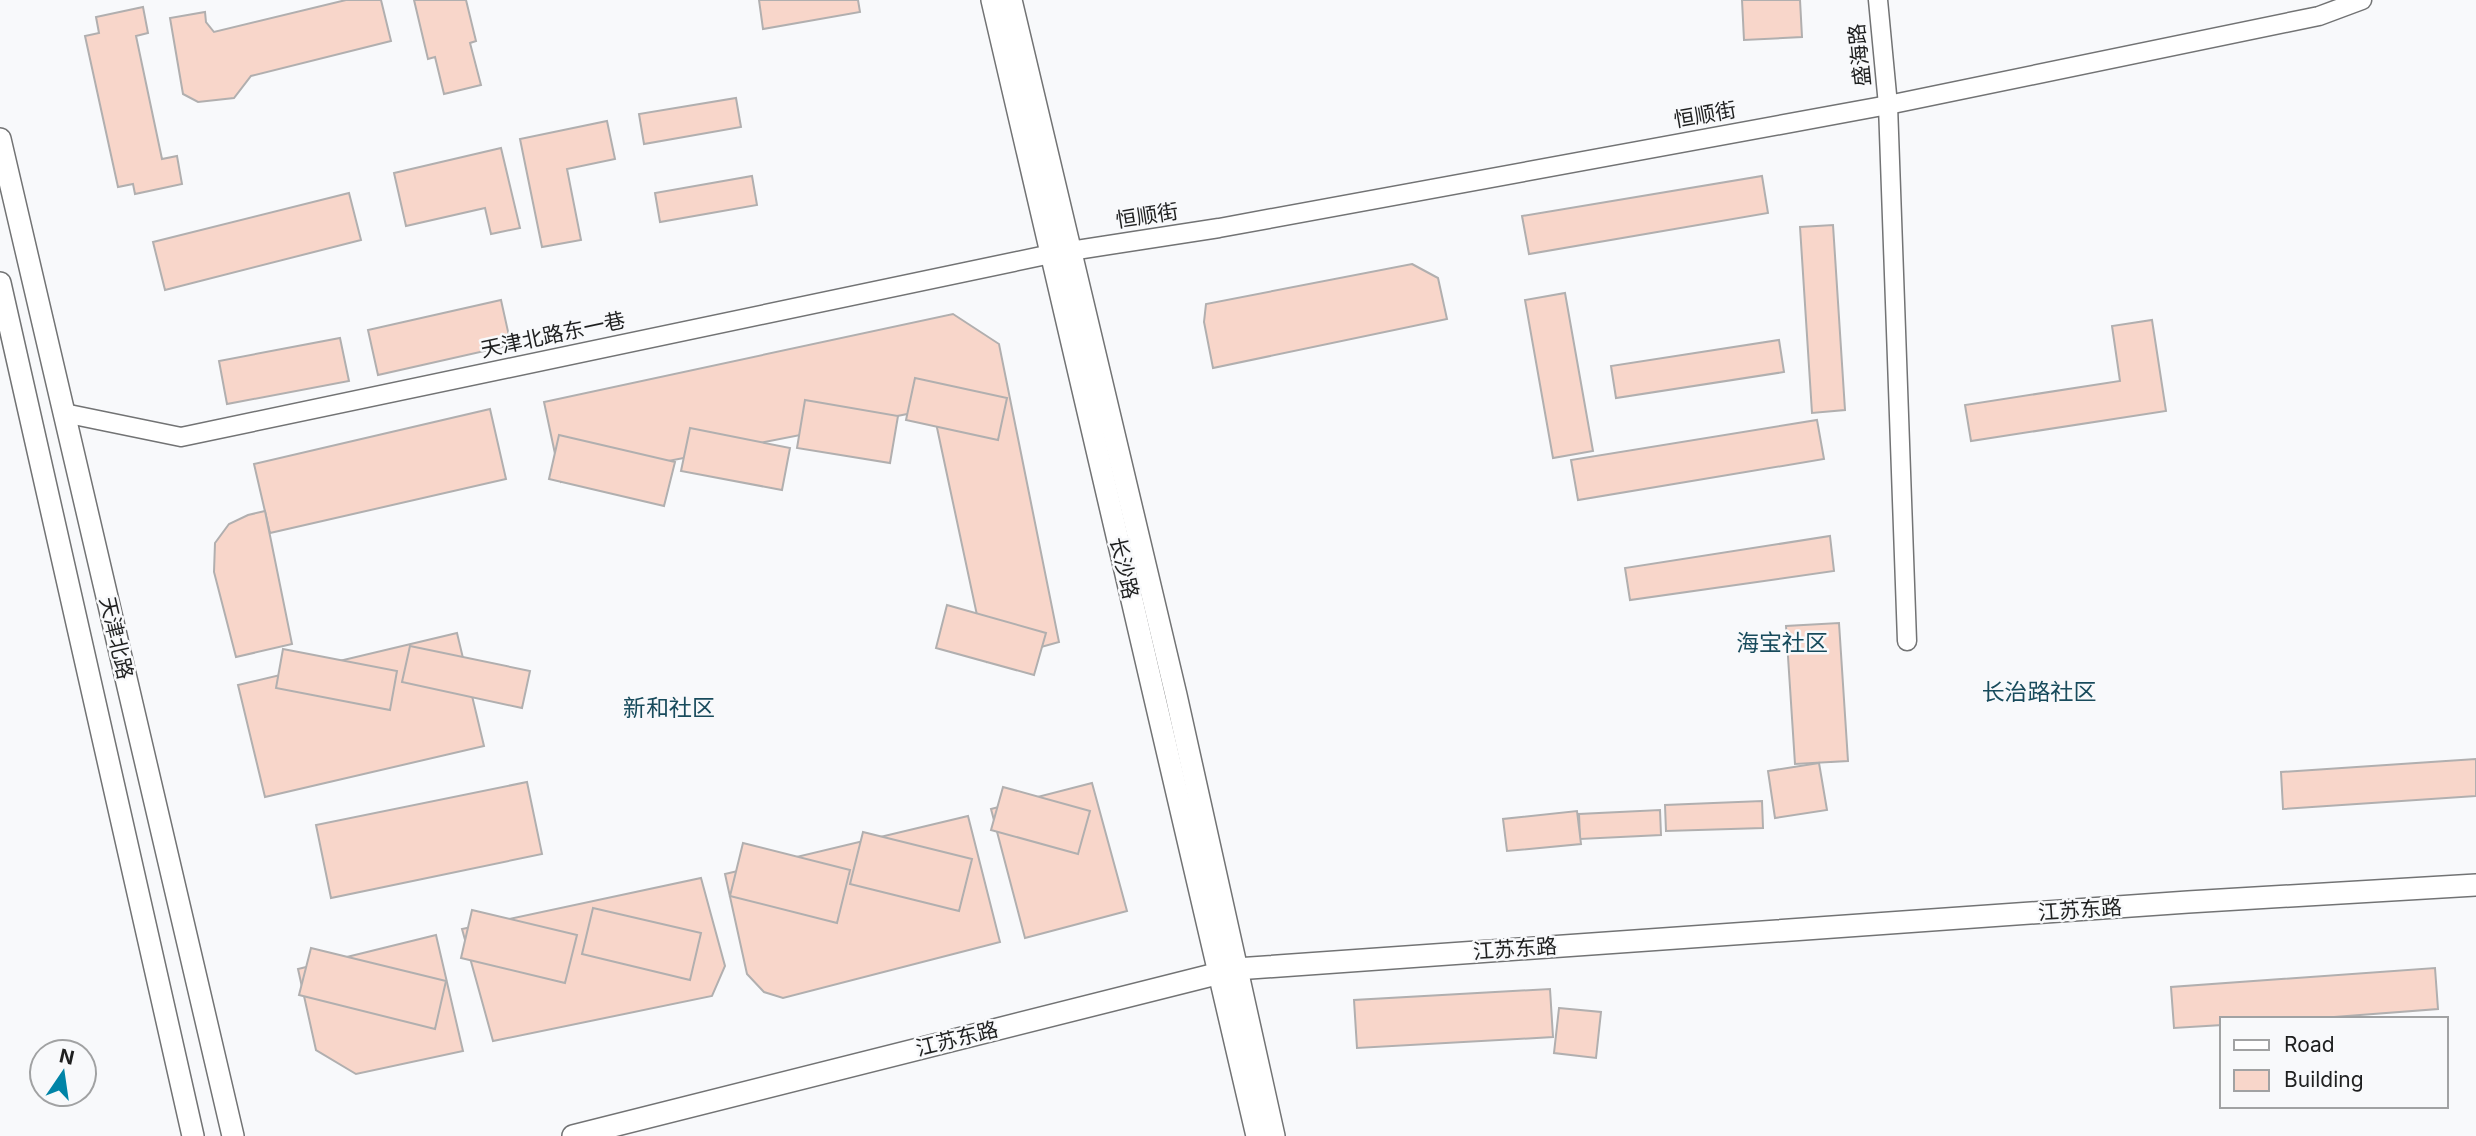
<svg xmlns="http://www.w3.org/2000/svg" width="2476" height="1136" font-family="Inter,'Noto Sans SC',sans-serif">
<rect width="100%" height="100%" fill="#f8f9fb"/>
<g fill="#f8d6ca" stroke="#b1afaf" stroke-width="2">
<path d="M346,0H381L391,41L251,76L234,98L198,102L183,94L170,18L205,12L206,22L214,32Z"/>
<path d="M414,0H466L476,41L470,43L481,85L444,94L435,57L428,59Z"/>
<path d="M759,0H858L860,12L763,29Z"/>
<path d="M1742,0H1800L1802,37L1744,40Z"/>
<path d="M143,7L148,33L136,36L162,159L177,156L182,184L135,194L133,184L118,187L85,36L99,33L96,17Z"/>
<path d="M736,98L741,127L644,144L639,114Z"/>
<path d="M607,121L615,159L567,169L581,240L542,247L520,139Z"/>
<path d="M501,148L520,228L491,234L485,208L406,226L394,173Z"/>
<path d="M752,176L757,205L660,222L655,193Z"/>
<path d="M1762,176L1768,213L1529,254L1522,216Z"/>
<path d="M349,193L361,240L165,290L153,242Z"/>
<path d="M1833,225L1845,410L1812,413L1800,227Z"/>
<path d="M1412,264L1438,278L1447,319L1213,368L1204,322L1206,304Z"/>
<path d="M1565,293L1593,451L1553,458L1525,300Z"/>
<path d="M501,300L511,345L378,375L368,330Z"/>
<path d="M953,314L999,344L1059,642L987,662L933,409L561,482L544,402Z"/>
<path d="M2152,320L2166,411L1971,441L1965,405L2120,381L2112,326Z"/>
<path d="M340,338L349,381L227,404L219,361Z"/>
<path d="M1779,340L1784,372L1616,398L1611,366Z"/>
<path d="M915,378L1007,398L998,440L906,420Z"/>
<path d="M805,400L898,416L890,463L797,448Z"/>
<path d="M490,409L506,479L270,533L254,464Z"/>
<path d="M1817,420L1824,459L1578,500L1571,460Z"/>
<path d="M690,428L790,448L782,490L681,471Z"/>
<path d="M559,435L675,462L664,506L549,479Z"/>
<path d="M265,511L292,644L236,657L214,572L215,543L229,524L248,515Z"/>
<path d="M1830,536L1834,571L1630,600L1625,568Z"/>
<path d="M947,605L1046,633L1034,675L936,648Z"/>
<path d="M1839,623L1848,761L1795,764L1786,626Z"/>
<path d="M457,633L484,746L265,797L238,685Z"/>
<path d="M410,646L530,671L522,708L402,682Z"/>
<path d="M283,649L397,671L390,710L276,688Z"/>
<path d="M2476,759V796L2283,809L2281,772Z"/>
<path d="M1819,763L1827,810L1775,818L1768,771Z"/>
<path d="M527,782L542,854L331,898L316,825Z"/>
<path d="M1092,783L1127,911L1025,938L991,809Z"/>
<path d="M1003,787L1090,811L1078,854L991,830Z"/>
<path d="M1762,801L1763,828L1666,831L1665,805Z"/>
<path d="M1660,810L1661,835L1580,839L1579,814Z"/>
<path d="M1577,811L1581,844L1507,851L1503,819Z"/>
<path d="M968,816L1000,942L783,998L764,992L747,974L725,874Z"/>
<path d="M863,832L972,859L959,911L850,884Z"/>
<path d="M743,843L850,870L837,923L730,896Z"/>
<path d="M701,878L725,966L712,996L493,1041L462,929Z"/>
<path d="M593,908L701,933L690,980L582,954Z"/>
<path d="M472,910L577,935L565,983L461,958Z"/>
<path d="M436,935L463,1051L356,1074L316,1050L298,969Z"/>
<path d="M311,948L446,981L435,1029L299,995Z"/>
<path d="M2435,968L2438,1009L2308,1019H2222V1025L2174,1028L2171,987Z"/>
<path d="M1550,989L1553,1037L1357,1048L1354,1000Z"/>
<path d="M1559,1008L1601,1012L1596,1058L1554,1053Z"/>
</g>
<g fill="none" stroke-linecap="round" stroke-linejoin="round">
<defs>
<g id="minor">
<path d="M1878,0L1888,105L1907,641"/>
<path d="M64,413L181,437L1051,254L1219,228L1888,105L2319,16L2362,0"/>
</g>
<g id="tertiary">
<path d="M992,0L1257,1136"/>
<path d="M1011,0L1176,695L1274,1136"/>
<path d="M0,139L233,1136"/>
<path d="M0,283L193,1136"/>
<path d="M573,1136L1236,969L2188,902L2476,885"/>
</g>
</defs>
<use href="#minor" stroke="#727374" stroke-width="21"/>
<use href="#tertiary" stroke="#727374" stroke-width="24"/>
<use href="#minor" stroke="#fff" stroke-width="18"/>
<use href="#tertiary" stroke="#fff" stroke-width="21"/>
</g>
<g text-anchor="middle" stroke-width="5" stroke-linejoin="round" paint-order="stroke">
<g font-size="21" fill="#1f2020" stroke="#f8f9fb">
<text transform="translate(1860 55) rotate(-96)" y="7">盛海路</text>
<text transform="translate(1705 115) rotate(-10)" y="7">恒顺街</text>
<text transform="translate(1147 216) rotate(-9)" y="7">恒顺街</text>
<text transform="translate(553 335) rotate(-12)" y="7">天津北路东一巷</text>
<text transform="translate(1124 568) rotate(77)" y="7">长沙路</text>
<text transform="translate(116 638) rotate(77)" y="7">天津北路</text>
<text transform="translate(2080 910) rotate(-4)" y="7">江苏东路</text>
<text transform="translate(1515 949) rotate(-4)" y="7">江苏东路</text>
<text transform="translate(957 1039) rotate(-14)" y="7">江苏东路</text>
</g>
<g font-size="23" fill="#184b5c" stroke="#f8f9fb">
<text x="1782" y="651">海宝社区</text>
<text x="2039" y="700">长治路社区</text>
<text x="669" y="716">新和社区</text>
</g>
</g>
<rect x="2220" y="1017" width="228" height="91" fill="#f8f9fb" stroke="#a1a2a3" stroke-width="2"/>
<rect x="2234" y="1040" width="35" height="10" fill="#ffffff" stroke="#a1a2a3" stroke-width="2"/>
<text x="2284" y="1052" font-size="21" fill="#1f2020">Road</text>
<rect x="2234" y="1070" width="35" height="21" fill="#f8d6ca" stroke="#a1a2a3" stroke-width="2"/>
<text x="2284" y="1087" font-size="21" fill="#1f2020">Building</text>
<g transform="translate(63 1073) rotate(13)"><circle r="33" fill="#f8f9fb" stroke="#a1a2a3" stroke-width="2"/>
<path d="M0-5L12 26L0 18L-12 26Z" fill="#0084a7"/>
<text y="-10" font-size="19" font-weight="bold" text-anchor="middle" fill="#1f2020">N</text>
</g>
</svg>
